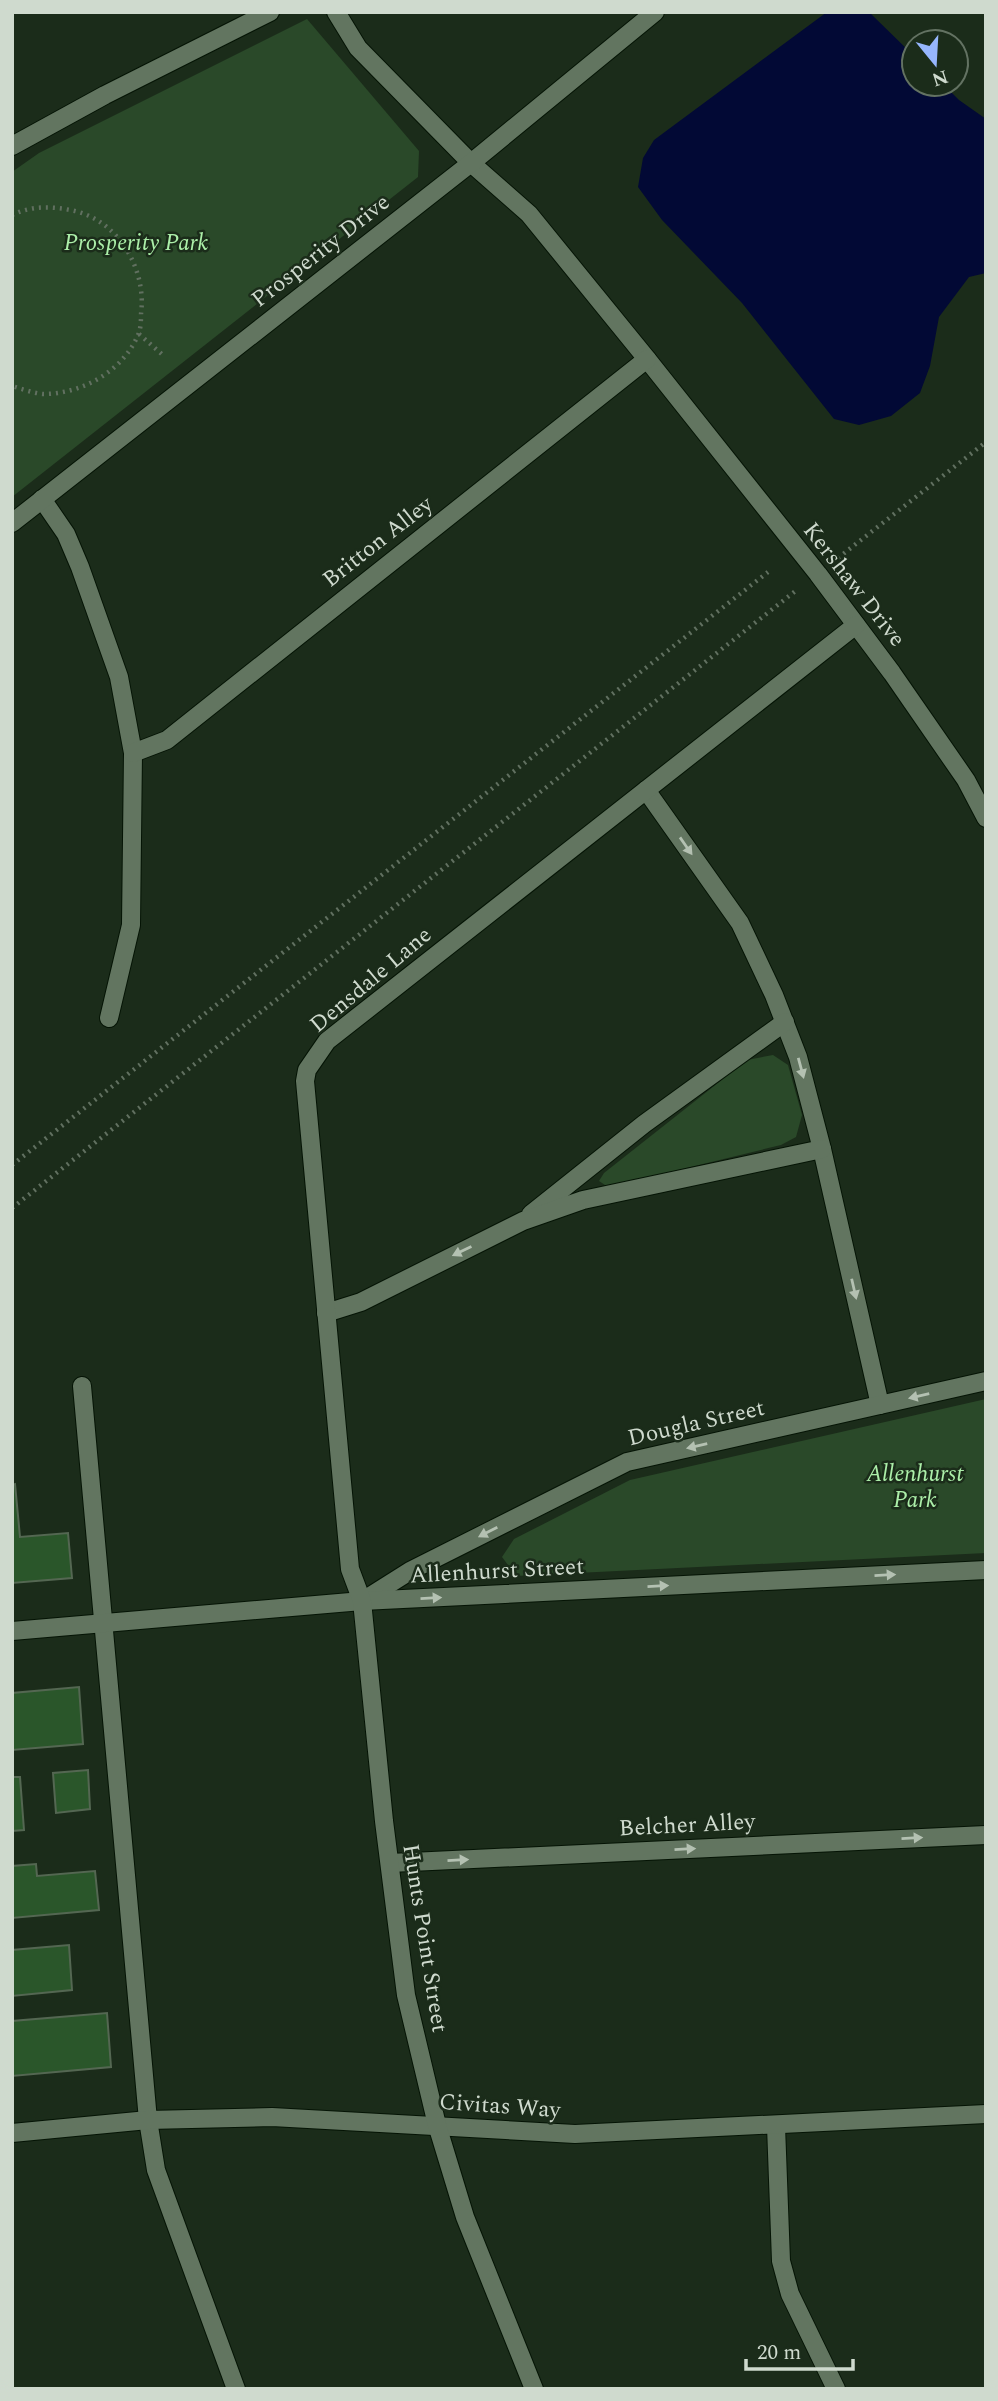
<svg xmlns="http://www.w3.org/2000/svg" width="998" height="2401" font-family="Spectral,serif">
<rect width="100%" height="100%" fill="#1b2c1a"/>
<g fill="#2a4929">
<path d="M307,19L419,151L418,177L12,497V172L39,153Z"/>
<path d="M773,1055L788,1065L802,1115L796,1137L781,1145L608,1187L599,1181L604,1173L747,1060Z"/>
<path d="M986,1399V1553L516,1576L502,1557L514,1539L630,1480Z"/>
</g>
<path fill="#020935" d="M827,12H869L914,56V84H943L959,100L986,119V273L969,277L939,317L930,366L920,393L891,416L859,425L834,419L742,303L662,220L638,187L643,158L654,140Z"/>
<g fill="#2a562a" stroke="#546752" stroke-width="2">
<path d="M15,1484L20,1537L68,1533L72,1578L12,1583V1485Z"/>
<path d="M79,1687L83,1744L12,1750V1693Z"/>
<path d="M88,1770L90,1809L56,1813L53,1773Z"/>
<path d="M12,1777H20L24,1830L12,1831Z"/>
<path d="M36,1864L37,1876L95,1871L99,1910L12,1918V1866Z"/>
<path d="M69,1945L72,1990L12,1996V1950Z"/>
<path d="M107,2013L111,2067L12,2076V2021Z"/>
</g>
<g fill="none" stroke-linecap="round" stroke-linejoin="round">
<defs>
<g id="minor">
<path d="M336,12L358,48L471,163L529,214L647,359L818,574L892,673L966,780L986,818"/>
<path d="M12,146L105,95L270,12"/>
<path d="M42,499L66,534L80,567L119,677L133,753L131,925L109,1018"/>
<path d="M12,523L471,163L655,12"/>
<path d="M133,753L167,740L647,359"/>
<path d="M646,790L740,923L774,995L798,1057L822,1149L880,1405"/>
<path d="M531,1214L644,1124L785,1022"/>
<path d="M326,1313L361,1302L523,1221L583,1200L822,1149"/>
<path d="M82,1386L148,2120L156,2170L236,2389"/>
<path d="M364,1600L410,1571L627,1462L986,1381"/>
<path d="M12,1631L362,1601L986,1570"/>
<path d="M390,1863L986,1835"/>
<path d="M776,2126L781,2261L790,2294L836,2389"/>
<path d="M12,2133L148,2120L272,2117L575,2134L986,2114"/>
<path d="M534,2389L465,2217L437,2125L406,1995L384,1821L362,1601L350,1569L305,1081L307,1070L327,1041L856,625"/>
</g>
</defs>
<use href="#minor" stroke="#051405" stroke-width="20"/>
<g stroke="#617060" stroke-width="4.5" stroke-dasharray="2 5" stroke-linecap="butt">
<path d="M12,215C30,206 50,206 70,210C117,218 147,268 141,314C141,320 141,329 138,335C123,371 82,394 43,394C33,393 22,389 12,386"/>
<path d="M139,334L164,356"/>
<path d="M838,558L986,442"/>
<path d="M12,1165L768,572"/>
<path d="M12,1208L798,589"/>
</g>
<use href="#minor" stroke="#627560" stroke-width="18"/>
</g>
<defs><path id="oneway-solid" d="M-6-.8H1V-3.2L6.5 0L1 3.2V.8H-6Z" transform="scale(1.75)"/></defs>
<g fill="#b4c1b2">
<use href="#oneway-solid" transform="translate(686 846) rotate(55)"/>
<use href="#oneway-solid" transform="translate(801 1068) rotate(75)"/>
<use href="#oneway-solid" transform="translate(462 1251) rotate(154)"/>
<use href="#oneway-solid" transform="translate(854 1289) rotate(77)"/>
<use href="#oneway-solid" transform="translate(919 1396) rotate(167)"/>
<use href="#oneway-solid" transform="translate(697 1446) rotate(167)"/>
<use href="#oneway-solid" transform="translate(488 1532) rotate(153)"/>
<use href="#oneway-solid" transform="translate(885 1575) rotate(-3)"/>
<use href="#oneway-solid" transform="translate(658 1586) rotate(-3)"/>
<use href="#oneway-solid" transform="translate(431 1598) rotate(-3)"/>
<use href="#oneway-solid" transform="translate(912 1838) rotate(-3)"/>
<use href="#oneway-solid" transform="translate(685 1849) rotate(-3)"/>
<use href="#oneway-solid" transform="translate(458 1860) rotate(-3)"/>
</g>
<g text-anchor="middle" stroke-width="5" stroke-linejoin="round" paint-order="stroke">
<g font-size="23" font-style="italic" fill="#acefa9" stroke="#1b2c1a">
<text x="136" y="250">Prosperity Park</text>
<text x="915" y="1481">Allenhurst<tspan x="915" dy="26">Park</tspan></text>
</g>
<g font-size="23" fill="#cfdace" stroke="#1b2c1a">
<text transform="translate(320 250) rotate(-38)" y="8">Prosperity Drive</text>
<text transform="translate(377 541) rotate(-38)" y="8">Britton Alley</text>
<text transform="translate(855 584) rotate(52)" y="8">Kershaw Drive</text>
<text transform="translate(370 979) rotate(-40)" y="8">Densdale Lane</text>
<text transform="translate(696 1422) rotate(-13)" y="8">Dougla Street</text>
<text transform="translate(497 1570) rotate(-3)" y="8">Allenhurst Street</text>
<text transform="translate(687 1824) rotate(-3)" y="8">Belcher Alley</text>
<text transform="translate(426 1938) rotate(81)" y="8">Hunts Point Street</text>
<text transform="translate(500 2105) rotate(4)" y="8">Civitas Way</text>
</g>
</g>
<rect width="998" height="2401" fill="none" stroke="#cfdace" stroke-width="28"/>
<g transform="translate(935 63) rotate(162)"><circle r="33" fill="#1b2c1a" stroke="#637262" stroke-width="2"/>
<path d="M0-5L12 26L0 18L-12 26Z" fill="#96b6fd"/>
<text y="-10" font-size="19" font-weight="bold" text-anchor="middle" fill="#cfdace">N</text>
</g>
<path d="M746 2359v10h107v-10" fill="none" stroke="#cfdace" stroke-width="3.5"/>
<text x="757" y="2359" font-size="21" fill="#cfdace" stroke="#1b2c1a" stroke-width="5" paint-order="stroke">20 m</text>
</svg>
